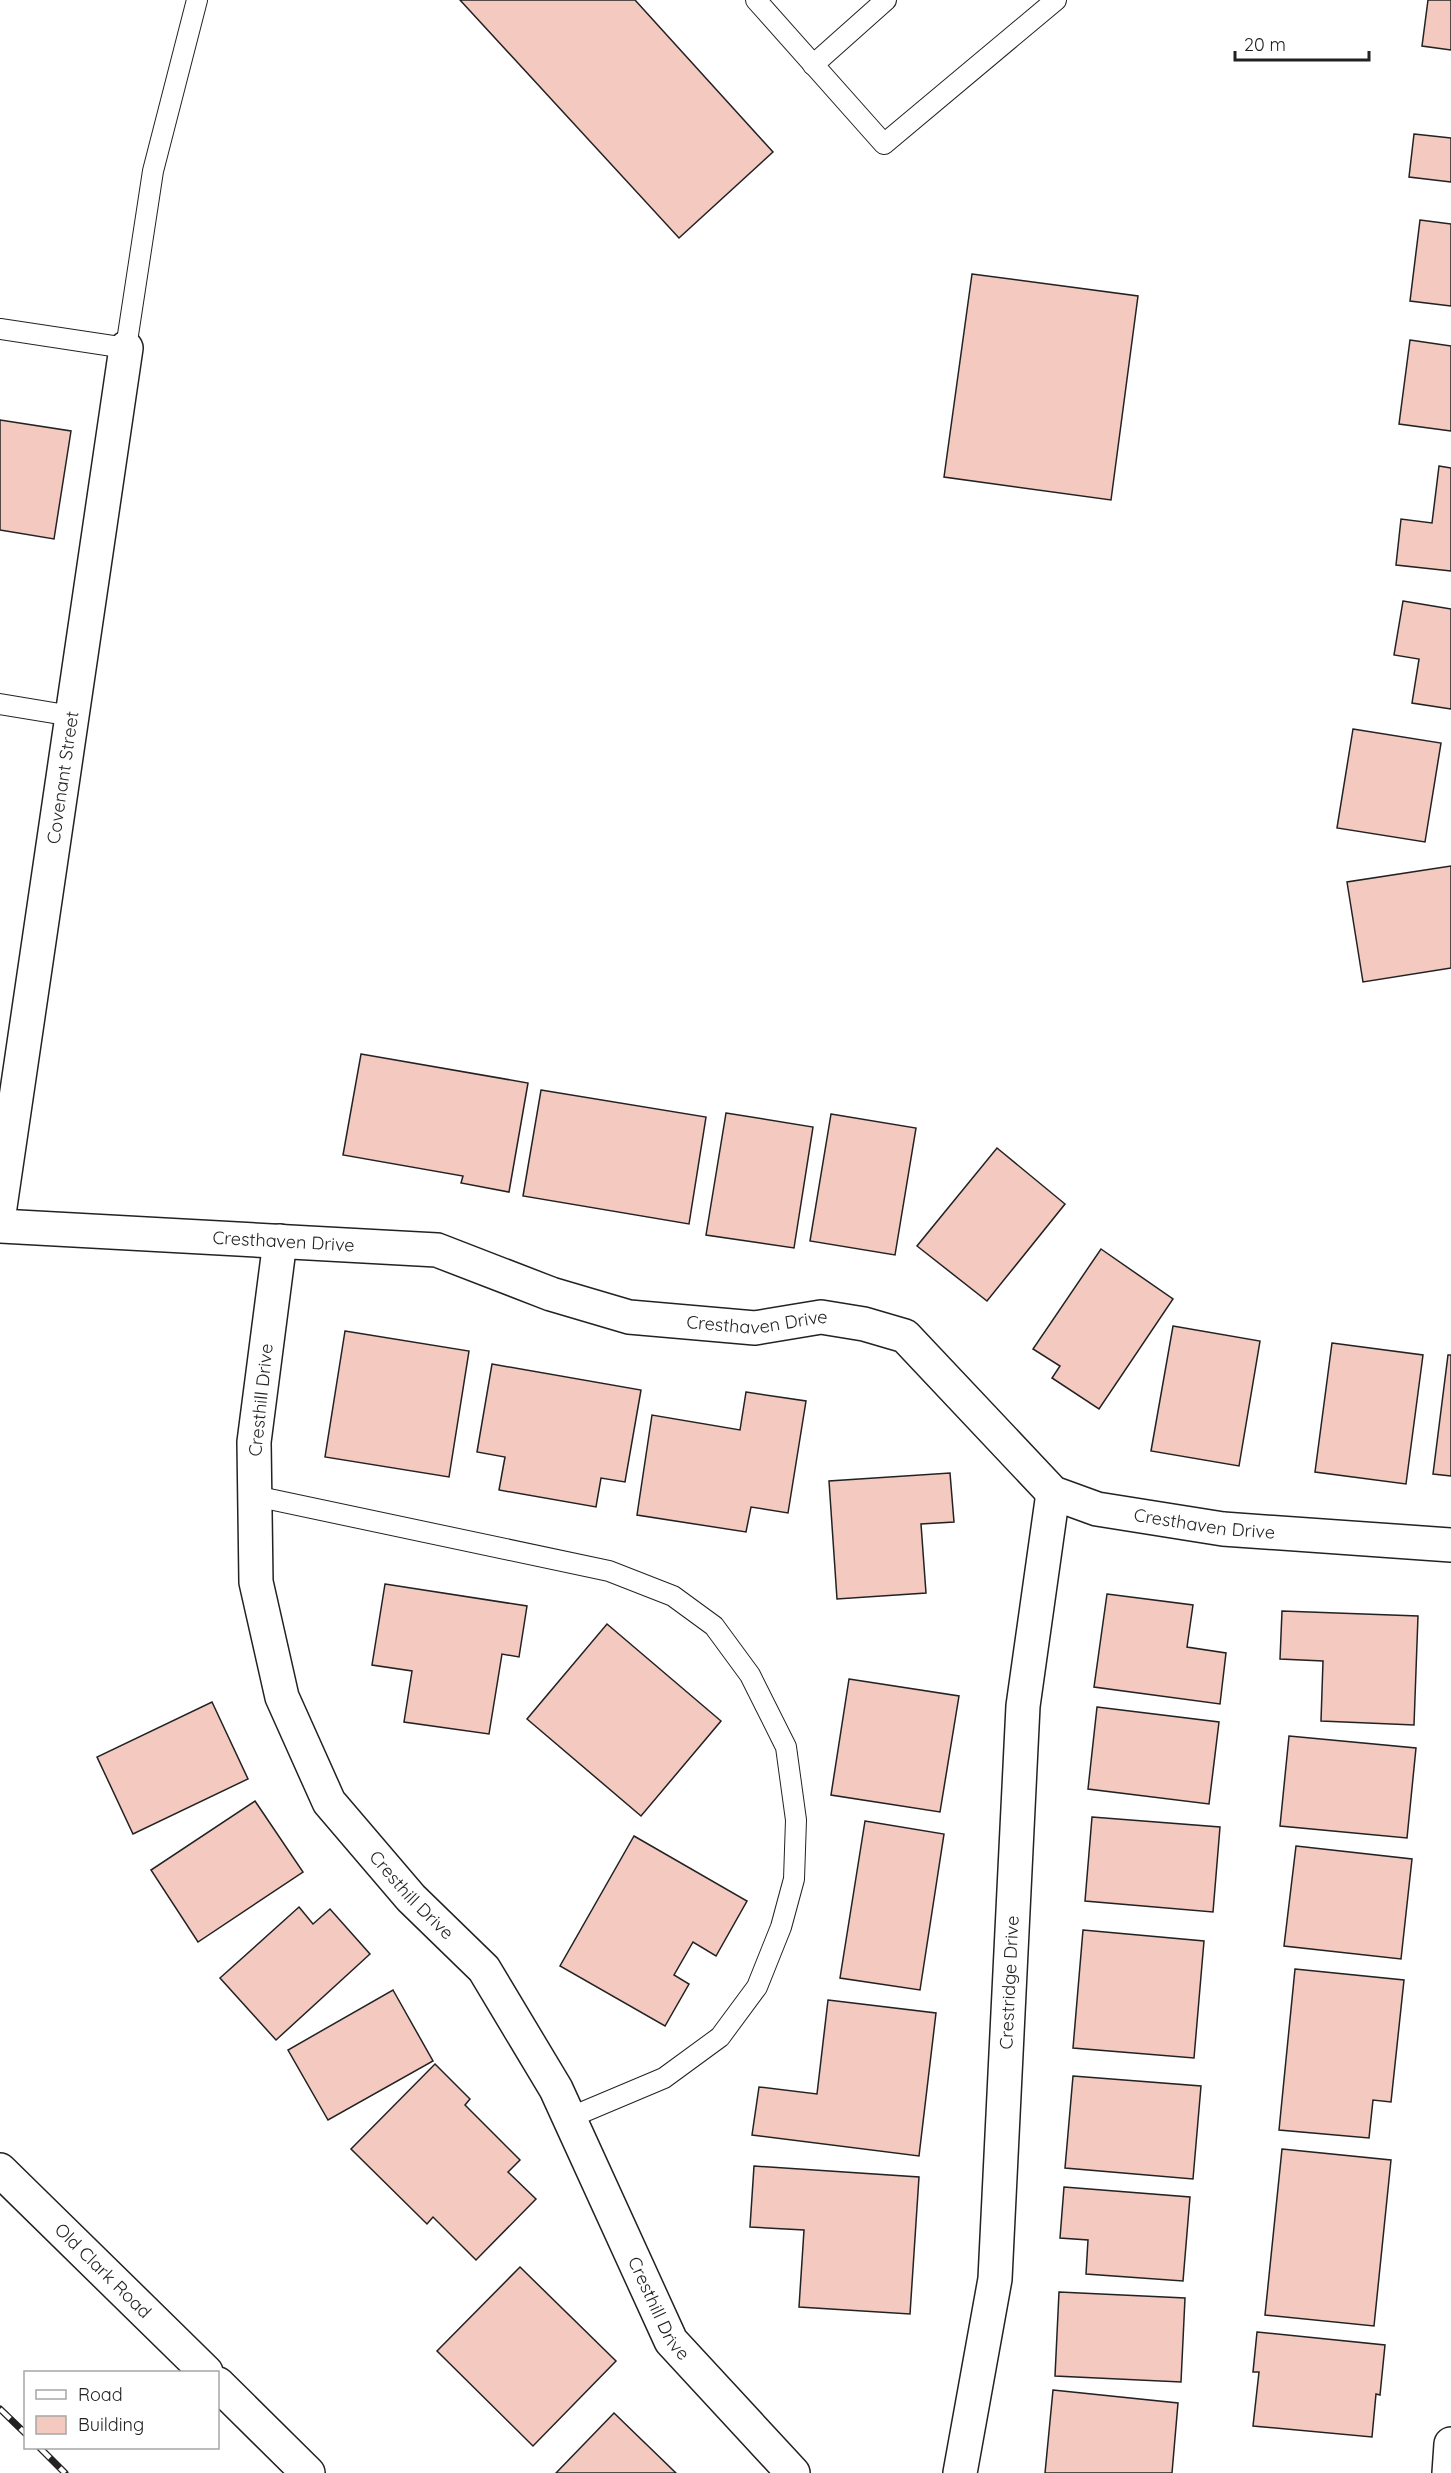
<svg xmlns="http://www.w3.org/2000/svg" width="1451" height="2473" font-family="Quicksand,sans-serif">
<rect width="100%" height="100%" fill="#fff"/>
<g fill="#f3c9c0" stroke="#222" stroke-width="1.5">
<path d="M460,0H635L773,152L679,238Z"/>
<path d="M1428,0H1451V50L1422,46Z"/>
<path d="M1414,134L1451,138V182L1409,177Z"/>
<path d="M1420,220L1451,224V306L1410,301Z"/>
<path d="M972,274L1138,296L1111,500L944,477Z"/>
<path d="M1410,340L1451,346V431L1399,424Z"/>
<path d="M0,420L71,431L54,539L0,530Z"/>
<path d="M1439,466L1451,468V571L1396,565L1401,519L1432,523Z"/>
<path d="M1403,601L1451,609V709L1412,703L1419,659L1394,655Z"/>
<path d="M1353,729L1441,743L1425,842L1337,828Z"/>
<path d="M1451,866V968L1363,982L1347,882Z"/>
<path d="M361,1054L528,1083L509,1192L461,1183L463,1176L343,1155Z"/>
<path d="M541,1090L706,1117L689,1224L523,1196Z"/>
<path d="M726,1113L813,1127L794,1248L706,1235Z"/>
<path d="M831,1114L916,1128L895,1255L810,1241Z"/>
<path d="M997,1148L1065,1204L987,1301L917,1246Z"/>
<path d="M1101,1249L1173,1299L1099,1409L1052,1378L1060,1366L1033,1349Z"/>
<path d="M1173,1326L1260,1341L1239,1466L1151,1451Z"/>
<path d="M345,1331L469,1351L449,1477L325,1457Z"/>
<path d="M1332,1343L1423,1355L1406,1484L1315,1472Z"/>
<path d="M1448,1355H1451V1476L1433,1474Z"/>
<path d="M492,1364L641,1390L625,1482L601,1478L596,1507L499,1490L505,1457L477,1452Z"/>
<path d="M746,1392L806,1401L788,1513L751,1507L746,1532L637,1515L652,1415L740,1430Z"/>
<path d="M950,1473L954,1522L921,1524L926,1593L837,1599L829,1481Z"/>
<path d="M385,1584L527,1606L519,1657L502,1654L489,1734L404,1722L412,1671L372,1665Z"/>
<path d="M1107,1594L1193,1605L1187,1647L1226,1653L1220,1704L1094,1687Z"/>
<path d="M1282,1611L1418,1616L1414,1725L1321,1721L1323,1661L1280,1659Z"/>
<path d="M607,1624L721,1721L641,1816L527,1719Z"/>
<path d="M849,1679L959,1696L940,1812L831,1795Z"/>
<path d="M212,1702L248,1779L133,1834L97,1757Z"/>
<path d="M1097,1707L1219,1722L1209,1804L1088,1789Z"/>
<path d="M1289,1736L1416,1748L1407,1838L1280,1826Z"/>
<path d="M255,1801L303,1872L198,1942L151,1870Z"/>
<path d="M1092,1817L1220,1827L1213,1912L1085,1901Z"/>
<path d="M865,1821L944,1834L920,1990L840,1978Z"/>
<path d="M634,1836L747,1901L716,1956L693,1942L674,1975L689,1984L665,2026L560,1966Z"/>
<path d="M1296,1846L1412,1859L1401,1959L1284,1946Z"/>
<path d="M299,1907L313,1924L330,1909L370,1954L276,2040L220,1978Z"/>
<path d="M1083,1930L1204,1941L1194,2058L1073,2048Z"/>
<path d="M1295,1969L1404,1980L1391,2102L1373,2100L1369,2138L1279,2130Z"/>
<path d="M393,1990L433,2061L328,2120L288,2050Z"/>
<path d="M828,2000L936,2013L919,2156L752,2135L759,2087L817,2094Z"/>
<path d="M435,2064L470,2099L465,2105L520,2160L508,2172L536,2199L476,2260L433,2217L427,2224L351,2149Z"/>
<path d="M1073,2076L1201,2086L1193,2179L1065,2168Z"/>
<path d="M1282,2149L1391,2160L1374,2326L1265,2315Z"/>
<path d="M754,2166L919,2177L910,2314L799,2307L804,2230L750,2227Z"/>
<path d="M1064,2187L1190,2197L1183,2281L1086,2274L1088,2240L1060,2238Z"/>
<path d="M520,2267L616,2361L533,2446L437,2351Z"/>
<path d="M1059,2292L1185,2298L1181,2382L1055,2376Z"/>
<path d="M1257,2332L1385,2345L1380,2395L1376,2394L1372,2437L1253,2426L1259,2372H1253Z"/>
<path d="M1053,2390L1178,2403L1172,2473H1045Z"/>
<path d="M614,2413L676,2473H556Z"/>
</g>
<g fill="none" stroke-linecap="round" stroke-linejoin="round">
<defs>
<g id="lane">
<path d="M756,0L884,144L1056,0"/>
<path d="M813,65L886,0"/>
<path d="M0,329L126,348L153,171L197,0"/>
<path d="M0,704L72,716"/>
<path d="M255,1496L609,1571L673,1596L714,1626L750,1675L786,1747L796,1820L794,1879L781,1927L757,1987L720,2037L664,2078L569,2118"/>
</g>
<g id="street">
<path id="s1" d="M0,1207L126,348"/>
<path id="s2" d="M0,1226L437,1250L551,1294L629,1317L755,1328L821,1317L864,1324L905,1336L1053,1493L1097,1509L1223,1529L1451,1545"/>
<path id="s3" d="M280,1241L254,1442L256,1582L282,1697L329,1802L411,1898L484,1969L556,2089L671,2341L793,2473"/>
<path id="s4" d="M0,2170L206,2372"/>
<path d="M218,2384L308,2473"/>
<path id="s5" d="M960,2473L995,2279L1023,1706L1053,1493"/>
<path d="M1449,2473L1451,2444"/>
</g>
</defs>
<use href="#lane" stroke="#222" stroke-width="22"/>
<use href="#street" stroke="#222" stroke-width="36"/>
<use href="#lane" stroke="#fff" stroke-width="20"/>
<use href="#street" stroke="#fff" stroke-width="33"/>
<defs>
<g id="rail">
<path d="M0,2409L26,2434"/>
<path d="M40,2448L65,2473"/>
</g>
</defs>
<use href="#rail" stroke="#222" stroke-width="7"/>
<use href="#rail" stroke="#fff" stroke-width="4.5" stroke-dasharray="14" stroke-linecap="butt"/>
</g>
<g text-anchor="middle" stroke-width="4.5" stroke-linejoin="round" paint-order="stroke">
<g font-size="18" fill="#222" stroke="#fff">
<text dy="6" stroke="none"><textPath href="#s1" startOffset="434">Covenant Street</textPath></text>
<text dy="6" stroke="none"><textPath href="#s2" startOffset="284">Cresthaven Drive</textPath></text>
<text dy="6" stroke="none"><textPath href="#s2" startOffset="770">Cresthaven Drive</textPath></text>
<text transform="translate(261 1400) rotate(-84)" y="6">Cresthill Drive</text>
<text dy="6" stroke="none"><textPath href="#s2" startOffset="1292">Cresthaven Drive</textPath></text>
<text dy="6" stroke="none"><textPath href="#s3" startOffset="700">Cresthill Drive</textPath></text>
<text dy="6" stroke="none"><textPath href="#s5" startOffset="494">Crestridge Drive</textPath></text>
<text dy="6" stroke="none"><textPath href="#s4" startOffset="144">Old Clark Road</textPath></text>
<text dy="6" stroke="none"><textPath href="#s3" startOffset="1186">Cresthill Drive</textPath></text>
</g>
</g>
<rect x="24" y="2371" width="195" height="78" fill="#ffffff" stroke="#a7a7a7" stroke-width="1.5"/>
<rect x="36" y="2390" width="30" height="9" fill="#ffffff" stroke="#a7a7a7" stroke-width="1.5"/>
<text x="78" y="2401" font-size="18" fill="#222222">Road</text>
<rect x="36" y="2416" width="30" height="18" fill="#f3c9c0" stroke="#a7a7a7" stroke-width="1.5"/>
<text x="78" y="2431" font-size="18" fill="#222222">Building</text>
<path d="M1235 51v9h134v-9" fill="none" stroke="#222222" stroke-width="3"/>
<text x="1244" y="51" font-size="18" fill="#222222" stroke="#ffffff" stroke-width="4.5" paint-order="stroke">20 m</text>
</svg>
